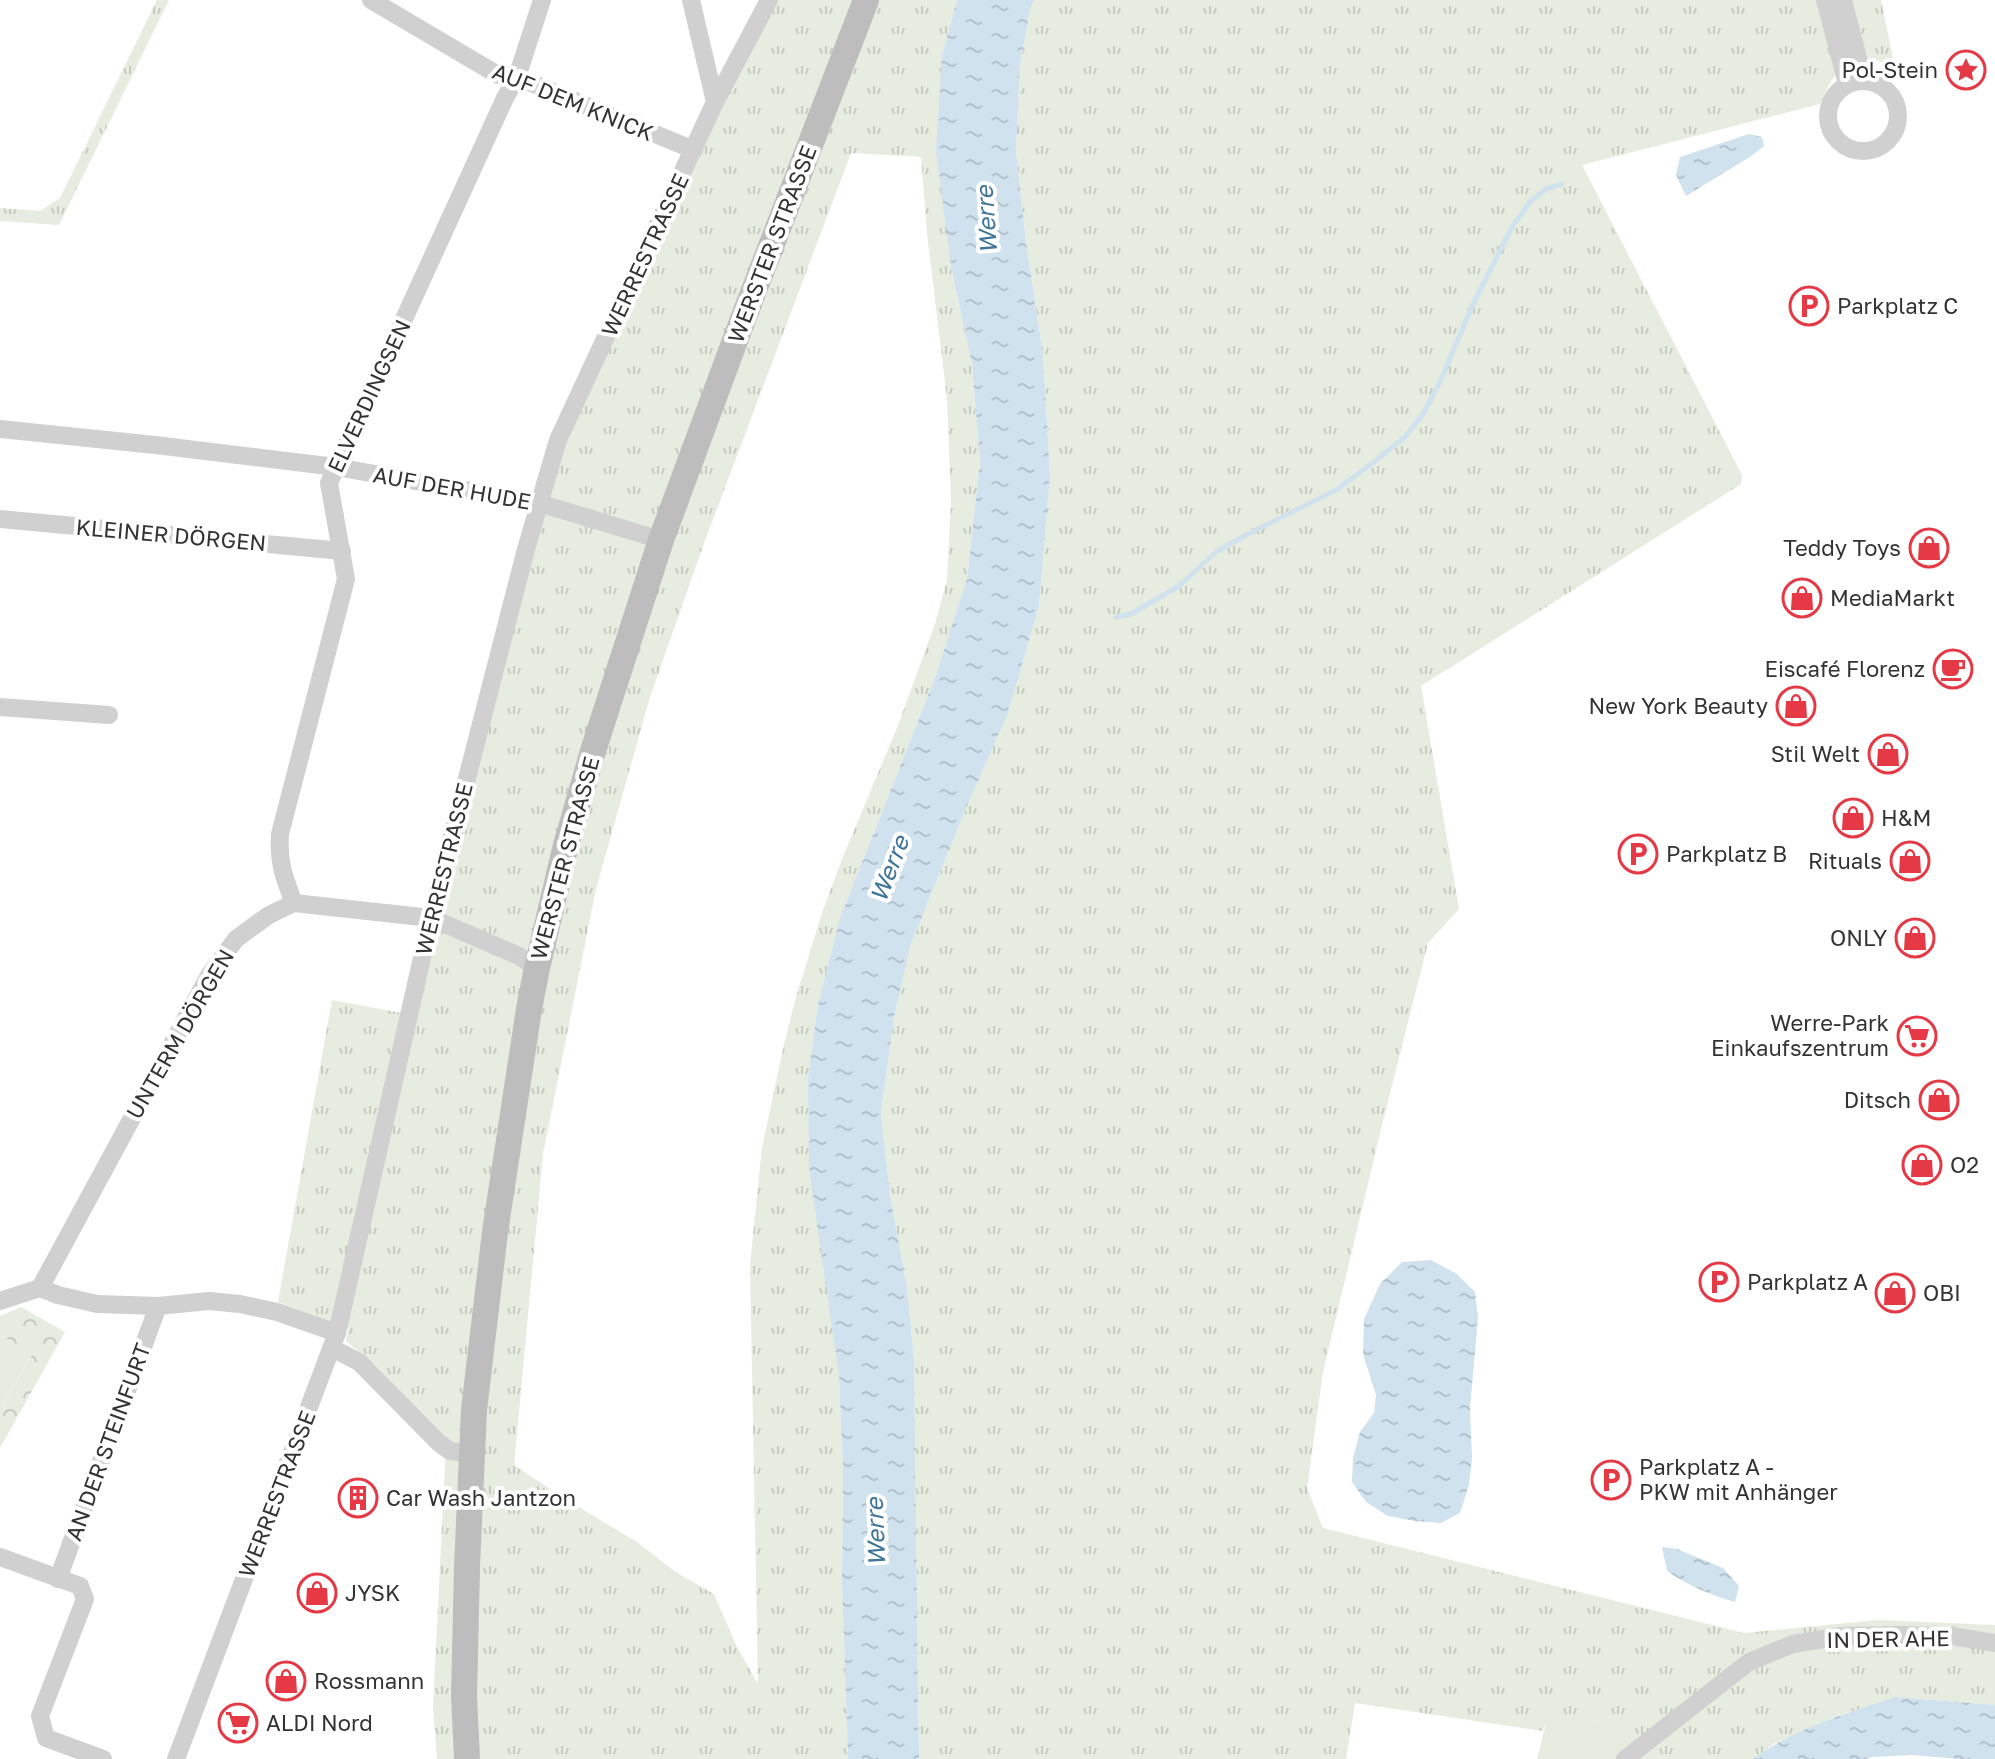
<svg xmlns="http://www.w3.org/2000/svg" width="1995" height="1759" font-family="'Golos Text',sans-serif">
<defs>
<pattern id="grass-tufts" width="24" height="20" patternUnits="userSpaceOnUse" patternTransform="scale(2)"><rect width="24" height="20" fill="#e6ecdf"/><path d="M3 7l-1-3M5 7V3M7 7l1-3M15 17l-1-3M17 17v-4M19 17l1-3" fill="none" stroke="#c6cbc0"/></pattern>
<pattern id="park-crowns" width="20" height="18" patternUnits="userSpaceOnUse" patternTransform="scale(2)"><rect width="20" height="18" fill="#e6ecdf"/><path d="M2 6a3 3 0 1 1 6 0M12 15a3 3 0 1 1 6 0" fill="none" stroke="#c6cbc0"/></pattern>
<pattern id="water-ripples" width="26" height="14" patternUnits="userSpaceOnUse" patternTransform="scale(2)"><rect width="26" height="14" fill="#cfe2ee"/><path d="M2 4q2-2 4 0t4 0M15 11q2-2 4 0t4 0" fill="none" stroke="#b2c2cd"/></pattern>
</defs>
<rect width="100%" height="100%" fill="#fff"/>
<g fill="url(#grass-tufts)" fill-rule="evenodd">
<path d="M157,0H169L59,225L0,221V208L40,211L60,198Z"/>
<path d="M776,0H957L942,55L951,267L972,364L980,462L967,580L935,678L840,918L818,1004L808,1078L826,1282L839,1376L843,1470L842,1583L848,1759H437L433,1707L446,1445L444,1437L377,1367L346,1341L348,1329L278,1302L332,1000L407,1014L560,442L709,125ZM851,153L921,157L927,233L947,399L951,501L947,580L935,624L897,728L842,859L823,910L796,997L783,1049L762,1148L750,1265L758,1684L737,1647L714,1594L677,1573L637,1542L562,1497L514,1465L543,1154L596,889L650,697L703,546Z"/>
<path d="M1034,0H1881L1895,68L1871,58C1836,69 1835,71 1820,104L1582,165L1742,475L1741,484L1421,686L1459,909L1428,943L1382,1125L1323,1372L1307,1488L1323,1528L1744,1633L1878,1620L1995,1625V1705L1895,1697L1832,1718L1774,1744L1753,1759H1621L1548,1716L1543,1731L1355,1703L1346,1759H919L914,1358L907,1287L890,1195L881,1113L894,1017L911,944L967,806L1008,713L1039,606L1050,474L1043,354L1026,242L1016,151L1020,66L1030,9Z"/>
</g>
<path fill="url(#park-crowns)" d="M21,1307L65,1332L0,1448V1410L32,1354L0,1335V1316Z"/>
<g fill="#e6ecdf">
<path d="M0,1335L32,1353L0,1410Z"/>
<path d="M1548,1715L1646,1739L1621,1759H1537Z"/>
</g>
<g fill="url(#water-ripples)">
<path d="M957,0H1034L1030,9L1020,66L1016,151L1026,242L1043,354L1050,475L1039,606L1008,713L967,806L911,944L894,1017L881,1113L890,1195L907,1287L914,1358L919,1759H848L842,1583L843,1470L839,1376L809,1169L808,1078L818,1004L840,918L935,678L967,579L980,462L972,364L951,267L936,150L942,55Z"/>
<path d="M1749,134L1762,137L1764,146L1753,155L1686,196L1676,175L1680,157Z"/>
<path d="M1431,1260L1457,1274L1475,1292L1478,1318L1470,1408L1472,1458L1469,1485L1460,1513L1441,1523L1415,1521L1388,1516L1366,1502L1352,1482L1353,1458L1360,1432L1374,1413L1376,1395L1363,1354L1364,1319L1380,1284L1402,1262Z"/>
<path d="M1662,1547L1677,1549L1723,1568L1739,1586L1735,1602C1710,1595 1689,1586 1667,1571Z"/>
<path d="M1895,1697L1995,1705V1759H1959L1912,1755L1871,1757L1868,1759H1753C1795,1728 1845,1714 1895,1697Z"/>
</g>
<g fill="none" stroke-linecap="round" stroke-linejoin="round">
<path stroke="#cfe2ee" stroke-width="5" d="M1116,617L1131,614L1179,586L1216,552L1248,534L1336,490L1370,465L1405,437L1423,414L1440,382L1473,304L1512,227L1531,201L1546,189L1562,184"/>
<g stroke="#d0d0d0" stroke-width="18">
<path d="M371,0L498,75L517,77L694,150"/>
<path d="M691,0L715,102"/>
<path d="M1825,0L1847,84"/>
<path d="M1843,0L1864,81"/>
<circle cx="1863" cy="116" r="35"/>
<path d="M0,429L155,445L336,467L539,503L661,540"/>
<path d="M0,519L342,551"/>
<path d="M0,707L109,715"/>
<path d="M294,903C284,878 278,862 280,834L346,579L329,483L505,98L517,77L542,0"/>
<path d="M40,1288L210,974L236,939L269,915L294,903L431,918L519,956L537,968"/>
<path d="M0,1301L40,1288L58,1295L97,1304L158,1306L209,1301L240,1304L277,1312L337,1333"/>
<path d="M332,1348L359,1362L439,1443L450,1451L472,1454"/>
<path d="M0,1557L80,1586L85,1599L40,1716L46,1738L103,1759"/>
<path d="M58,1579L158,1306"/>
<path d="M176,1759L337,1333L431,918L526,549L558,440L715,102L769,0"/>
<path d="M1625,1759L1749,1662L1793,1644L1841,1636L1897,1635L1952,1636L1995,1643"/>
</g>
<path stroke="#bdbdbd" stroke-width="26" d="M467,1759L464,1696L467,1567L474,1410L495,1232L529,1009L537,968L566,845L593,751L661,540L743,319L866,0"/>
</g>
<defs>
<symbol id="sight-ring" viewBox="-11 -11 22 22"><circle r="9.5" fill="#fff" stroke="#e63946" stroke-width="1.5"/><path d="M0-6L1.8-2.2L6-1.7L2.9 1.2L3.7 5.4L0 3.3L-3.7 5.4L-2.9 1.2L-6-1.7L-1.8-2.2Z" fill="#e63946"/></symbol>
<symbol id="parking-ring" viewBox="-11 -11 22 22"><circle r="9.5" fill="#fff" stroke="#e63946" stroke-width="1.5"/><path d="M-3.5-5.5H1a3.5 3.5 0 0 1 0 7H-1V5.5H-3.5ZM-1-3.4V-.6H.8a1.4 1.4 0 0 0 0-2.8Z" fill="#e63946"/></symbol>
<symbol id="shop-ring" viewBox="-11 -11 22 22"><circle r="9.5" fill="#fff" stroke="#e63946" stroke-width="1.5"/><path d="M-5-2.5h2.3a2.7 3.5 0 0 1 5.4 0H5L5.5 6h-11ZM-1.5-2.5h3a1.5 2.3 0 0 0-3 0Z" fill="#e63946"/></symbol>
<symbol id="cafe-ring" viewBox="-11 -11 22 22"><circle r="9.5" fill="#fff" stroke="#e63946" stroke-width="1.5"/><path d="M-5.5-4.5H6V0H3Q3 3.5 0 3.5H-2.5Q-5.5 3.5-5.5 0ZM3-3.2v2h1.7v-2ZM-6 4.5H4V6H-6Z" fill="#e63946"/></symbol>
<symbol id="supermarket-ring" viewBox="-11 -11 22 22"><circle r="9.5" fill="#fff" stroke="#e63946" stroke-width="1.5"/><path d="M-6-5.5h2.5l.6 2H6L4.5 2H-2.5L-4.4-4H-6ZM-1.5 3.2a1.3 1.3 0 1 0 .1 0ZM3 3.2a1.3 1.3 0 1 0 .1 0Z" fill="#e63946"/></symbol>
<symbol id="building-ring" viewBox="-11 -11 22 22"><circle r="9.5" fill="#fff" stroke="#e63946" stroke-width="1.5"/><path d="M-4-6H4V6H1V3H-1V6H-4ZM-2.5-4.3h1.7v1.8h-1.7ZM.8-4.3h1.7v1.8H.8ZM-2.5-1h1.7V.8h-1.7ZM.8-1h1.7V.8H.8Z" fill="#e63946"/></symbol>
</defs>
<g fill-rule="evenodd">
<use href="#sight-ring" x="1944" y="48" width="44" height="44"/>
<use href="#parking-ring" x="1787" y="284" width="44" height="44"/>
<use href="#shop-ring" x="1907" y="526" width="44" height="44"/>
<use href="#shop-ring" x="1780" y="576" width="44" height="44"/>
<use href="#cafe-ring" x="1931" y="647" width="44" height="44"/>
<use href="#shop-ring" x="1774" y="684" width="44" height="44"/>
<use href="#shop-ring" x="1866" y="732" width="44" height="44"/>
<use href="#shop-ring" x="1831" y="796" width="44" height="44"/>
<use href="#parking-ring" x="1616" y="832" width="44" height="44"/>
<use href="#shop-ring" x="1888" y="839" width="44" height="44"/>
<use href="#shop-ring" x="1893" y="916" width="44" height="44"/>
<use href="#supermarket-ring" x="1895" y="1014" width="44" height="44"/>
<use href="#shop-ring" x="1917" y="1078" width="44" height="44"/>
<use href="#shop-ring" x="1900" y="1143" width="44" height="44"/>
<use href="#parking-ring" x="1697" y="1260" width="44" height="44"/>
<use href="#shop-ring" x="1873" y="1271" width="44" height="44"/>
<use href="#parking-ring" x="1589" y="1458" width="44" height="44"/>
<use href="#building-ring" x="336" y="1476" width="44" height="44"/>
<use href="#shop-ring" x="295" y="1571" width="44" height="44"/>
<use href="#shop-ring" x="264" y="1659" width="44" height="44"/>
<use href="#supermarket-ring" x="216" y="1701" width="44" height="44"/>
</g>
<g text-anchor="middle" stroke-width="8" stroke-linejoin="round" paint-order="stroke">
<g font-size="22" fill="#333" stroke="#fff" text-anchor="start">
<text x="1938" y="78" text-anchor="end">Pol-Stein</text>
<text x="1837" y="314">Parkplatz C</text>
<text x="1901" y="556" text-anchor="end">Teddy Toys</text>
<text x="1830" y="606">MediaMarkt</text>
<text x="1925" y="677" text-anchor="end">Eiscafé Florenz</text>
<text x="1768" y="714" text-anchor="end">New York Beauty</text>
<text x="1860" y="762" text-anchor="end">Stil Welt</text>
<text x="1881" y="826">H&amp;M</text>
<text x="1666" y="862">Parkplatz B</text>
<text x="1882" y="869" text-anchor="end">Rituals</text>
<text x="1887" y="946" text-anchor="end">ONLY</text>
<text x="1889" y="1031" text-anchor="end">Werre-Park<tspan x="1889" dy="25">Einkaufszentrum</tspan></text>
<text x="1911" y="1108" text-anchor="end">Ditsch</text>
<text x="1950" y="1173">O2</text>
<text x="1747" y="1290">Parkplatz A</text>
<text x="1923" y="1301">OBI</text>
<text x="1639" y="1475">Parkplatz A -<tspan x="1639" dy="25">PKW mit Anhänger</tspan></text>
<text x="386" y="1506">Car Wash Jantzon</text>
<text x="345" y="1601">JYSK</text>
<text x="314" y="1689">Rossmann</text>
<text x="266" y="1731">ALDI Nord</text>
</g>
<g font-size="22" fill="#333" stroke="#fff">
<text transform="translate(573 102) rotate(22)" y="8">AUF DEM KNICK</text>
<text transform="translate(772 244) rotate(-69)" y="8">WERSTER STRASSE</text>
<text transform="translate(645 255) rotate(-65)" y="8">WERRESTRASSE</text>
<text transform="translate(369 396) rotate(-65)" y="8">ELVERDINGSEN</text>
<text transform="translate(452 488) rotate(10)" y="8">AUF DER HUDE</text>
<text transform="translate(171 535) rotate(5)" y="8">KLEINER DÖRGEN</text>
<text transform="translate(565 858) rotate(-75)" y="8">WERSTER STRASSE</text>
<text transform="translate(444 869) rotate(-76)" y="8">WERRESTRASSE</text>
<text transform="translate(180 1034) rotate(-60)" y="8">UNTERM DÖRGEN</text>
<text transform="translate(108 1442) rotate(-70)" y="8">AN DER STEINFURT</text>
<text transform="translate(277 1494) rotate(-69)" y="8">WERRESTRASSE</text>
<text transform="translate(1888 1639) rotate(-1)" y="8">IN DER AHE</text>
</g>
<g font-size="24" font-style="italic" fill="#3f7597" stroke="#fff">
<text transform="translate(987 220) rotate(-94)" y="8">Werre</text>
<text transform="translate(890 869) rotate(-69)" y="8">Werre</text>
<text transform="translate(876 1532) rotate(-92)" y="8">Werre</text>
</g>
</g>
</svg>
